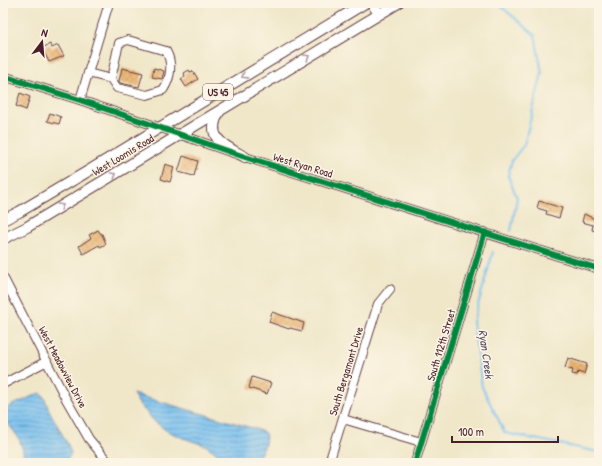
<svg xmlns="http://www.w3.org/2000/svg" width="602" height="466" font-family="'Patrick Hand',sans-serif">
<defs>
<pattern id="water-rules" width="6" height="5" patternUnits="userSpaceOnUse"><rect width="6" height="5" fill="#77c0ef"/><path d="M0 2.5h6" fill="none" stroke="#649bc2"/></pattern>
<pattern id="building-cross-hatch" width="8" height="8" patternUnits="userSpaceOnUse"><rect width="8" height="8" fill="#ebb675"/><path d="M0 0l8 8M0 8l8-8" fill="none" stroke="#cb9c65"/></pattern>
</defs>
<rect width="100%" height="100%" fill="#fcf5e5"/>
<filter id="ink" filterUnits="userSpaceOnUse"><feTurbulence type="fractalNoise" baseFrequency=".025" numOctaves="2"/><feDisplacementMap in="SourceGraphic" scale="8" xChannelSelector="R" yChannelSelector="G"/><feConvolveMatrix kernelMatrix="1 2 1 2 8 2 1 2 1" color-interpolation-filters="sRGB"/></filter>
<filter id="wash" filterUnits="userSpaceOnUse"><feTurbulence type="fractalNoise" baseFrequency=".012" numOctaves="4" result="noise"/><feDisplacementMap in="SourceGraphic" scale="16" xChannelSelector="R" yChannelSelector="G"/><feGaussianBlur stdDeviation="0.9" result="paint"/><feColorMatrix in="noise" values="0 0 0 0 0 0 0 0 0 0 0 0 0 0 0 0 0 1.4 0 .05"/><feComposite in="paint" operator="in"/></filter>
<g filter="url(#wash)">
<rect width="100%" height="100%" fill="#f0e7c9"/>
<g fill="url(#water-rules)" stroke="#60708d">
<path d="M39,393L42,394L45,399L49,410L68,445L71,453L68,459L63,463H25C22,442 19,435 4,420C5,404 12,406 24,400C29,398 34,395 39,393Z"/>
<path d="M133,394L256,429L265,433C268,442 261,457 253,461L220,456L207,446L183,438L167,431L154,421L139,404Z"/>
</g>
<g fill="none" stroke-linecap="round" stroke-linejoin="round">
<g stroke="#77c0ef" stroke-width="2">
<path d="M497,3L535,35L542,73L524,145L512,160L508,176L517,198L511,231"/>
<path d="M493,252L473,322L482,387L505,433L599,452"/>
</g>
</g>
<g id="blocks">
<g fill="url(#building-cross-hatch)">
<path d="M50,44L52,48L58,45L64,56L49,62L42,48Z"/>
<path d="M122,68L143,73L139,87L120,83L119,81Z"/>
<path d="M154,68L164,71L162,79L152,77Z"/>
<path d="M189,70L190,72L193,71L198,79L186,87L181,79L185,76L184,73Z"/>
<path d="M20,93L30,97L26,110L16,106Z"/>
<path d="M50,113L61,117L59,124L47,121Z"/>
<path d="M183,156L198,161L194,176L178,172Z"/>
<path d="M165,164L174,167L170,182L161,179Z"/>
<path d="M539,201L562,208L559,218L546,214L547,211L537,208Z"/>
<path d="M597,210H599V232L592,230L593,225L582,222L584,214L595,219Z"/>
<path d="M98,230L101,234H102L106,244L100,247L99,245L83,254L79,246L91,238L89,235Z"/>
<path d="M272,312L304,323L302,331L290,328L289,329L269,322Z"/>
<path d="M568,358L587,364L584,374L578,372L577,375L572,374L573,370L565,368Z"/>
<path d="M252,377L271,383L267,394L249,388Z"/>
</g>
</g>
</g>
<g filter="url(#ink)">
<use href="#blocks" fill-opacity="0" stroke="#633d43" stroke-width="1"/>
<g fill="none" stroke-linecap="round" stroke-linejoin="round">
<defs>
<g id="minor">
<path d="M88,73L111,79L117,88L147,95L163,90C171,78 173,63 166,51L128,40L119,43L111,79"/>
<path d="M3,76L80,100L245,157L599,269"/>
<path d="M80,100L109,3"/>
<path d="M3,277L66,399L89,439L109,463"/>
<path d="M3,384L47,361"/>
<path d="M343,419L421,442"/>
<path d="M329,463L378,304L390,289"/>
<path d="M415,463L485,232"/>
</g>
<g id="major">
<path d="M372,3L379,14"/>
<path d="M219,112C204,138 225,146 245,157"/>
<path d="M3,220L19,212L85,173L365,3"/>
<path d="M3,239L27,227C151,152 274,78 398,3"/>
</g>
</defs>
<use href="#minor" stroke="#633d43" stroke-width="10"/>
<use href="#major" stroke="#633d43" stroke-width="12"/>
<use href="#minor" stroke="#fff" stroke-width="8"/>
<use href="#major" stroke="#fff" stroke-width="10"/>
<defs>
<g id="cycleway">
<path d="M3,76L80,100L245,157L599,269"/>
<path d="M415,463L485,232"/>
</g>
</defs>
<use href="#cycleway" stroke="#fcf5e5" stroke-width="8"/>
<use href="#cycleway" stroke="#00873e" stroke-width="6"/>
</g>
<defs><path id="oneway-chevron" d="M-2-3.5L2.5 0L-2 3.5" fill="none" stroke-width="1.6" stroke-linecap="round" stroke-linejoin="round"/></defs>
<g stroke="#ae9aa0">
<use href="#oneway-chevron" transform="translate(307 57) rotate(-31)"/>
<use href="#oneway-chevron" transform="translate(244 76) rotate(148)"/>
<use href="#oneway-chevron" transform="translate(114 175) rotate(-31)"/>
<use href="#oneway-chevron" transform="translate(61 206) rotate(-31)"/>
</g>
</g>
<g text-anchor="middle" stroke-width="3" stroke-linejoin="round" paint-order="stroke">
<rect fill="#fcf5e5" stroke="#7f5f63" stroke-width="1" x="203" y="84" width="30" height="16" rx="3"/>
<g font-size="10" font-weight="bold" fill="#4a1f2b">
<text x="218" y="96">US 45</text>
</g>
<g font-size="11" fill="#4a1f2b" stroke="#fcf5e5">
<text transform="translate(123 155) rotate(-31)" y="4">West Loomis Road</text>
<text transform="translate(303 165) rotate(17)" y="4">West Ryan Road</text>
<text transform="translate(441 345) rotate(-73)" y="4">South 112th Street</text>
<text transform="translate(63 367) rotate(62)" y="4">West Meadowview Drive</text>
<text transform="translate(346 371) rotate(-73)" y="4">South Bergamont Drive</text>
</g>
<g font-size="12" font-style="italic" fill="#584f66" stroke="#fcf5e5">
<text transform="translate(486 354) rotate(82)" y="4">Ryan Creek</text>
</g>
</g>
<rect width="602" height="466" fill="none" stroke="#fcf5e5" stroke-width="16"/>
<g transform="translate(42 42) rotate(16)" stroke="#fcf5e5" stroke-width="3" paint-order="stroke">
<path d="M0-3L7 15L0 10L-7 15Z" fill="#4a1f2b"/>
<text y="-6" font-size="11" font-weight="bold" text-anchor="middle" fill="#4a1f2b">N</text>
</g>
<path d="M452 436v6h106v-6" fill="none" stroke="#4a1f2b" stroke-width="2"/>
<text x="458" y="436" font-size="12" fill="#4a1f2b" stroke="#fcf5e5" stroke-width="3" paint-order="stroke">100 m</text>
</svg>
